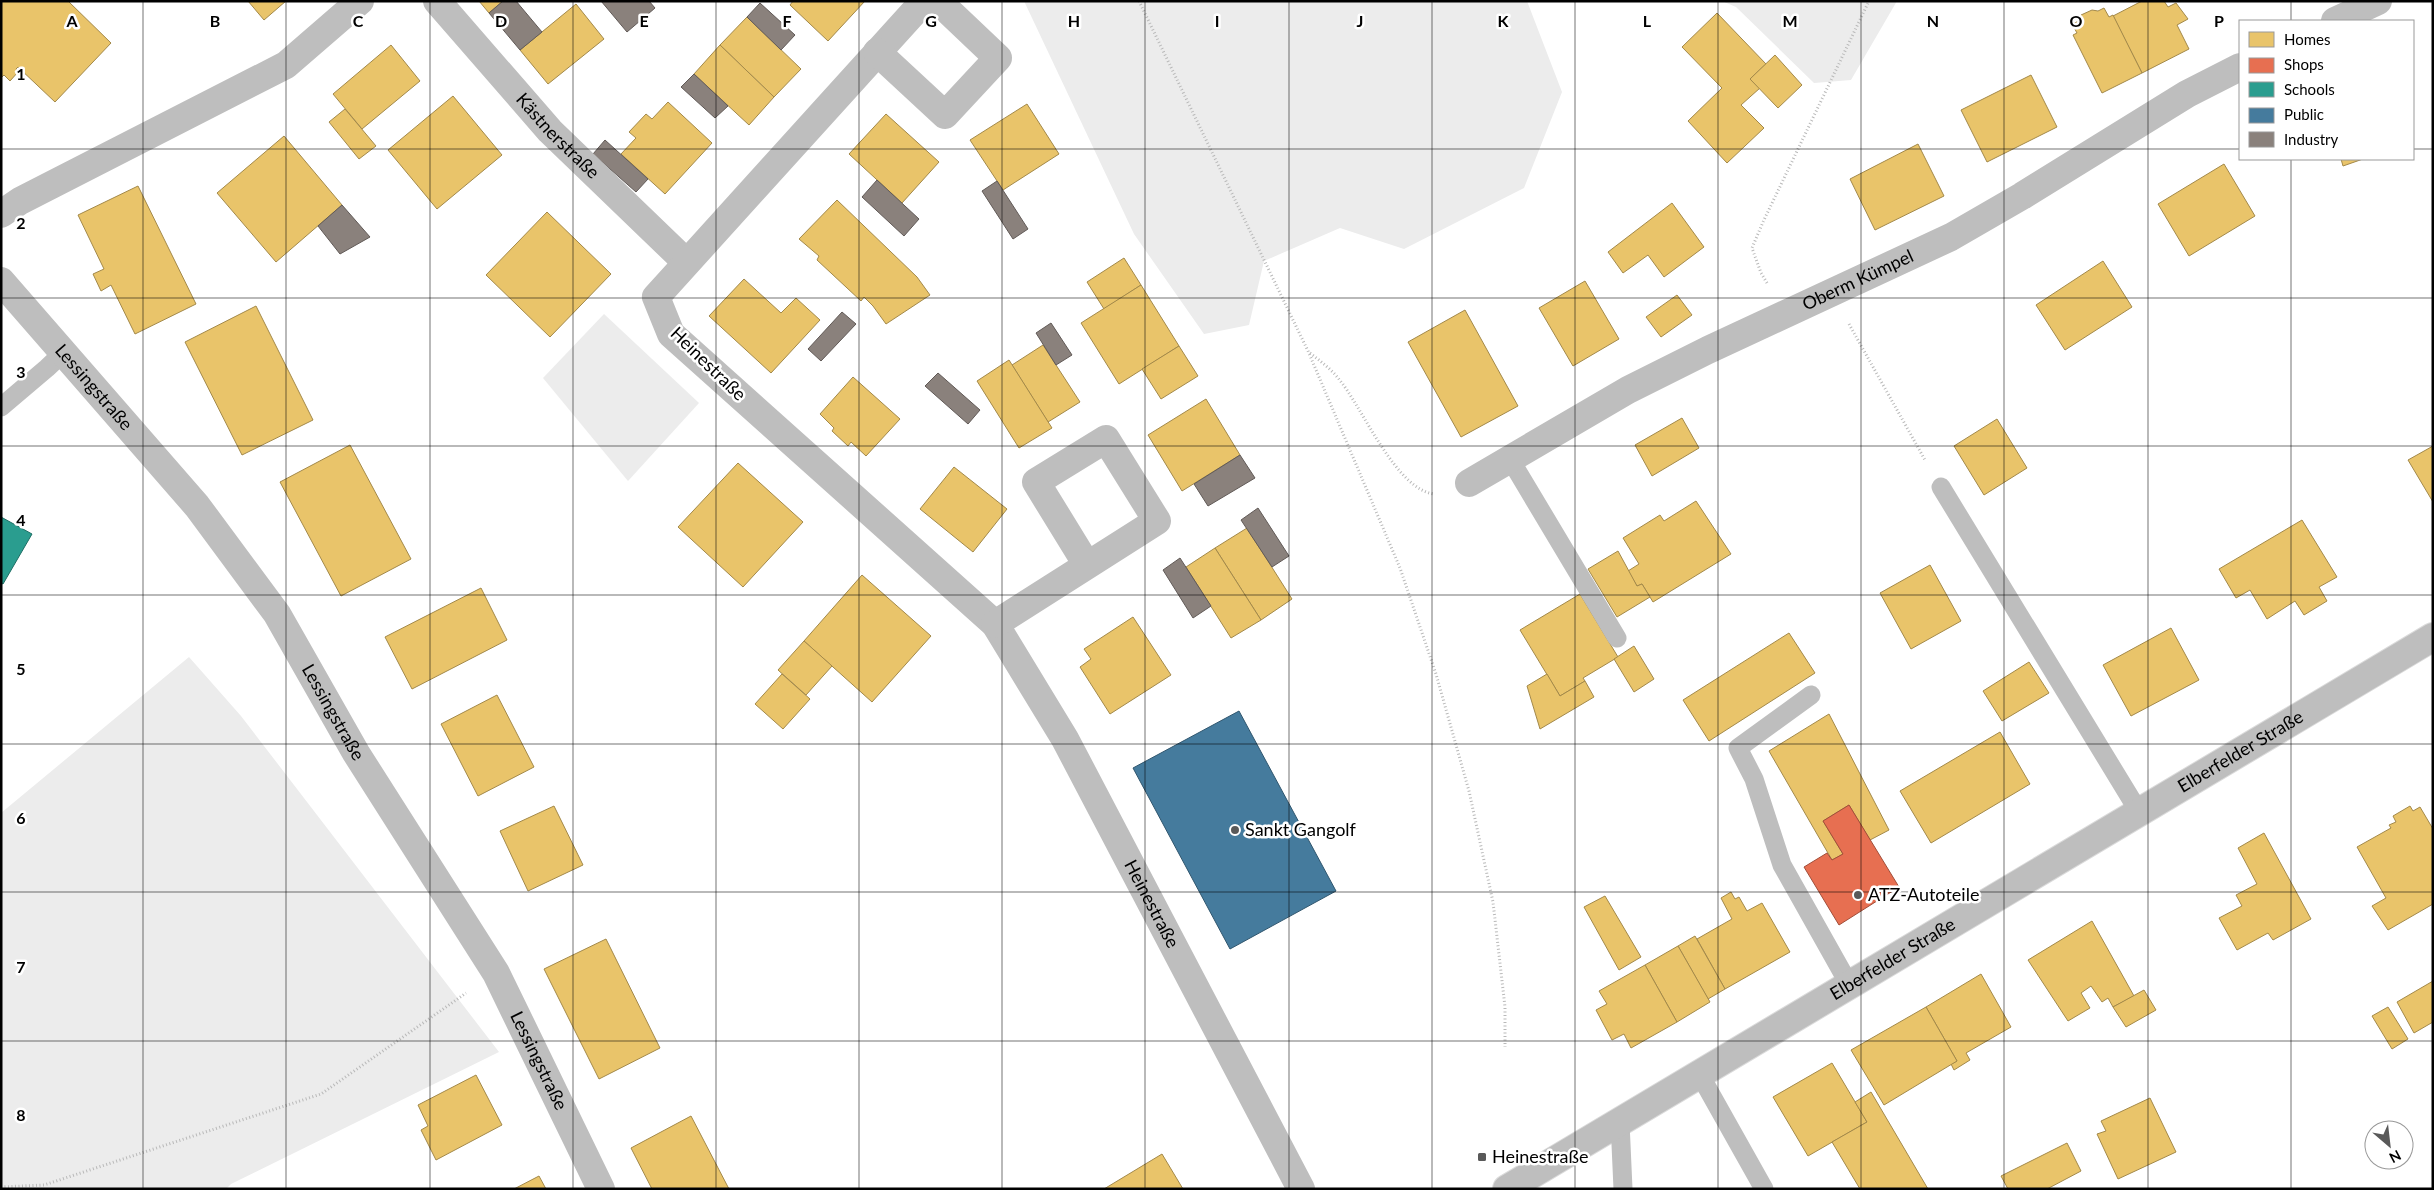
<svg xmlns="http://www.w3.org/2000/svg" width="2434" height="1190" font-family="Lato,sans-serif">
<rect width="100%" height="100%" fill="#fff"/>
<g fill="#ececec">
<path d="M1024,1H1527L1562,92L1524,188L1404,249L1340,228L1264,261L1249,325L1204,334L1134,234Z"/>
<path d="M1722,1H1897L1851,80L1814,83L1736,7Z"/>
<path d="M604,314L699,403L628,481L543,378Z"/>
<path d="M189,657L241,716L499,1052L231,1184L226,1189H1V813Z"/>
</g>
<g fill="#e9c46a" stroke="#a3894a">
<path d="M1,1H68L111,43L55,102L18,67L16,69L18,72L10,81L4,75L1,78Z"/>
<path d="M248,1H286L264,20Z"/>
<path d="M479,1H503L489,13Z"/>
<path d="M793,1H865L828,41L790,5Z"/>
<path d="M2142,1H2164L2168,7L2176,3L2188,19L2177,25L2189,49L2142,73L2113,16Z"/>
<path d="M576,4L604,39L548,84L520,50Z"/>
<path d="M2104,8L2109,17L2113,15L2142,73L2102,93L2073,35L2077,33L2072,24L2079,21L2081,15L2092,10L2098,11Z"/>
<path d="M1717,13L1766,64L1750,79L1760,88L1741,105L1764,128L1727,163L1688,121L1722,88L1682,47Z"/>
<path d="M747,17L801,69L774,97L720,45Z"/>
<path d="M391,45L420,81L362,129L333,94Z"/>
<path d="M720,45L774,97L749,125L694,74Z"/>
<path d="M1775,55L1802,85L1778,108L1750,79Z"/>
<path d="M2031,75L2057,127L1987,162L1961,110Z"/>
<path d="M453,96L502,155L437,209L388,150Z"/>
<path d="M668,102L712,143L665,194L621,154L636,138L629,132L646,114L652,119Z"/>
<path d="M1027,104L1059,154L1003,190L970,140Z"/>
<path d="M345,109L376,146L359,159L329,122Z"/>
<path d="M886,114L939,162L902,203L849,154Z"/>
<path d="M284,136L342,205L276,262L217,193Z"/>
<path d="M1918,144L1944,196L1875,230L1850,179Z"/>
<path d="M2341,159H2363L2343,166Z"/>
<path d="M2224,164L2255,216L2189,256L2158,204Z"/>
<path d="M138,186L196,304L135,334L111,285L101,291L93,274L104,269L78,215Z"/>
<path d="M837,200L917,277L930,295L886,324L873,306L864,297L861,301L817,260L819,256L799,239Z"/>
<path d="M1672,203L1704,247L1664,277L1648,255L1623,273L1608,252Z"/>
<path d="M547,212L611,274L550,337L486,275Z"/>
<path d="M1124,258L1141,285L1104,309L1087,282Z"/>
<path d="M2103,261L2132,307L2065,350L2036,305Z"/>
<path d="M744,279L781,313L796,298L820,320L771,373L709,316Z"/>
<path d="M1585,281L1619,339L1573,366L1539,308Z"/>
<path d="M1141,285L1179,346L1119,384L1081,323Z"/>
<path d="M1677,295L1692,315L1661,337L1646,317Z"/>
<path d="M256,306L313,420L242,455L185,342Z"/>
<path d="M1465,310L1518,406L1461,437L1408,342Z"/>
<path d="M1043,345L1080,402L1048,422L1012,365Z"/>
<path d="M1179,346L1198,376L1161,399L1142,369Z"/>
<path d="M1009,360L1052,428L1019,448L977,381Z"/>
<path d="M853,377L900,419L866,456L851,442L848,446L832,431L834,428L820,414Z"/>
<path d="M1206,399L1240,455L1182,491L1148,435Z"/>
<path d="M1682,418L1699,448L1652,476L1635,445Z"/>
<path d="M1997,419L2027,468L1984,495L1954,446Z"/>
<path d="M350,445L411,559L341,596L280,482Z"/>
<path d="M2433,446V502L2408,460Z"/>
<path d="M738,463L803,522L743,587L678,527Z"/>
<path d="M954,467L1007,509L973,552L920,509Z"/>
<path d="M1696,501L1731,554L1653,602L1642,584L1637,586L1628,571L1639,564L1623,538L1660,515L1664,521Z"/>
<path d="M2302,520L2337,577L2319,587L2327,601L2304,615L2295,601L2267,619L2250,590L2236,598L2219,569Z"/>
<path d="M1247,528L1292,599L1261,620L1215,548Z"/>
<path d="M1215,548L1261,620L1231,638L1186,567Z"/>
<path d="M1618,551L1637,586L1642,584L1650,597L1617,617L1588,569Z"/>
<path d="M1930,565L1961,621L1911,649L1880,593Z"/>
<path d="M862,575L931,636L872,702L804,641Z"/>
<path d="M481,588L507,640L412,689L385,637Z"/>
<path d="M1580,594L1618,657L1583,678L1585,681L1560,696L1520,630Z"/>
<path d="M1133,617L1171,675L1110,714L1080,667L1091,659L1084,649Z"/>
<path d="M2171,628L2199,680L2131,716L2103,665Z"/>
<path d="M1789,633L1815,673L1709,741L1683,700Z"/>
<path d="M804,641L832,666L806,695L778,670Z"/>
<path d="M1634,646L1654,679L1634,692L1614,659Z"/>
<path d="M2029,662L2049,693L2002,721L1983,691Z"/>
<path d="M782,674L810,699L783,729L755,704Z"/>
<path d="M1547,674L1560,696L1585,681L1594,697L1540,729L1527,686Z"/>
<path d="M497,695L534,767L478,796L441,724Z"/>
<path d="M1829,714L1889,830L1870,840L1849,805L1823,821L1843,854L1832,860L1769,751Z"/>
<path d="M2000,732L2030,784L1931,843L1900,791Z"/>
<path d="M554,806L583,865L528,891L500,831Z"/>
<path d="M2410,806L2413,811L2420,807L2433,829V904L2388,930L2372,906L2386,898L2357,847L2391,828L2389,825L2396,822L2393,816Z"/>
<path d="M2264,833L2311,919L2273,940L2268,933L2237,950L2219,918L2242,906L2236,895L2257,884L2238,848Z"/>
<path d="M1731,892L1735,899L1739,897L1747,911L1762,903L1790,952L1725,989L1697,939L1732,919L1721,898Z"/>
<path d="M1605,896L1641,957L1619,970L1584,907Z"/>
<path d="M2092,921L2134,996L2113,1007L2108,998L2102,1002L2091,986L2081,993L2090,1008L2068,1021L2028,960Z"/>
<path d="M1695,936L1725,989L1708,999L1678,946Z"/>
<path d="M606,939L660,1048L599,1079L544,969Z"/>
<path d="M1678,946L1710,1002L1677,1022L1645,965Z"/>
<path d="M1645,965L1677,1022L1631,1048L1624,1034L1612,1040L1596,1010L1607,1004L1599,991Z"/>
<path d="M1981,974L2011,1027L1966,1053L1970,1060L1954,1070L1951,1064L1957,1061L1926,1007Z"/>
<path d="M2433,981V1022L2414,1033L2397,1002Z"/>
<path d="M2144,990L2156,1010L2126,1027L2113,1007Z"/>
<path d="M1926,1007L1957,1061L1884,1105L1851,1050Z"/>
<path d="M2388,1007L2408,1039L2392,1049L2372,1016Z"/>
<path d="M1832,1063L1867,1122L1808,1156L1773,1097Z"/>
<path d="M476,1075L502,1125L436,1160L421,1130L428,1126L418,1105Z"/>
<path d="M1871,1092L1928,1189H1860L1832,1142L1867,1122L1855,1102Z"/>
<path d="M2150,1098L2176,1152L2118,1179L2097,1134L2106,1131L2101,1121Z"/>
<path d="M691,1116L729,1189H652L631,1148Z"/>
<path d="M2067,1143L2081,1171L2047,1189H2008L2001,1176Z"/>
<path d="M1162,1154L1183,1189H1104Z"/>
<path d="M539,1176L546,1189H514Z"/>
</g>
<path fill="#e76f51" stroke="#a24e39" d="M1849,805L1899,887L1839,925L1804,867L1827,853L1832,860L1843,854L1823,821Z"/>
<path fill="#2a9d8f" stroke="#1d6e64" d="M1,517L32,534L3,584L1,583Z"/>
<path fill="#457b9d" stroke="#30566e" d="M1239,711L1336,891L1230,949L1133,768Z"/>
<g fill="#8a817c" stroke="#615a57">
<path d="M503,1H516L542,32L520,50L489,13Z"/>
<path d="M601,1H649L655,8L627,32Z"/>
<path d="M760,3L795,35L781,50L747,17Z"/>
<path d="M694,74L728,106L715,118L681,87Z"/>
<path d="M605,140L648,179L636,192L593,154Z"/>
<path d="M877,180L919,219L904,236L862,197Z"/>
<path d="M997,181L1028,229L1013,239L982,191Z"/>
<path d="M342,205L370,237L340,254L318,226Z"/>
<path d="M842,312L856,324L821,361L808,349Z"/>
<path d="M1051,323L1072,355L1056,365L1036,333Z"/>
<path d="M938,373L980,410L968,424L925,386Z"/>
<path d="M1240,455L1255,478L1208,506L1194,484Z"/>
<path d="M1258,508L1289,556L1272,567L1241,520Z"/>
<path d="M1180,558L1211,606L1193,618L1163,570Z"/>
</g>
<g fill="none" stroke-linecap="round" stroke-linejoin="round">
<defs>
<g id="primary">
<path id="s5" d="M1507,1189L2433,637"/>
</g>
</defs>
<use href="#primary" stroke="#dbdbdb" stroke-width="30"/>
<g stroke="#b9b9b9" stroke-width="3" stroke-dasharray="1 2.5" stroke-linecap="butt">
<path d="M1139,1L1308,351L1400,568L1436,674L1469,791L1493,902L1505,1007V1047"/>
<path d="M1767,283L1761,273L1752,248L1763,222L1869,1"/>
<path d="M1849,324L1925,460"/>
<path d="M1310,353C1320,361 1330,368 1338,378C1362,406 1396,491 1435,494"/>
<path d="M1,1187L44,1185L321,1094L466,993"/>
</g>
<g stroke="#bebebe" stroke-width="19">
<path d="M1,407L47,368L64,352"/>
<path d="M1510,459L1617,638"/>
<path d="M1941,487L2139,812"/>
<path d="M1811,695L1738,748L1754,779L1782,865L1850,986"/>
<path d="M1700,1075L1764,1189"/>
<path d="M1620,1122L1623,1189"/>
</g>
<g stroke="#bebebe" stroke-width="28">
<path id="s1" d="M437,1L550,131L686,262"/>
<path id="s2" d="M924,1L656,297L671,334L995,624L1065,739L1301,1189"/>
<path d="M2335,21L2378,1"/>
<path d="M877,52L945,115L998,58L938,1"/>
<path d="M1,214L20,201L286,65L360,1"/>
<path id="s3" d="M1,281L197,506L277,614L356,753L496,973L601,1189"/>
<path id="s4" d="M1469,483L1628,390L1708,350L1951,237L2022,196L2187,94L2240,67"/>
<path d="M995,624L1157,521L1106,439L1036,482L1087,565"/>
</g>
<use href="#primary" stroke="#bebebe" stroke-width="28"/>
</g>
<path fill="none" stroke="#000" stroke-width="1" stroke-opacity="0.55" d="M143,1V1189M286,1V1189M430,1V1189M573,1V1189M716,1V1189M859,1V1189M1002,1V1189M1145,1V1189M1289,1V1189M1432,1V1189M1575,1V1189M1718,1V1189M1861,1V1189M2004,1V1189M2148,1V1189M2291,1V21M1,149H2240M2413,149H2433M2291,159V1189M1,298H2433M1,446H2433M1,595H2433M1,744H2433M1,892H2433M1,1041H2433"/>
<g fill="#595959" stroke="#fff" stroke-width="2">
<circle cx="1235" cy="830" r="5"/>
<circle cx="1858" cy="895" r="5"/>
<rect x="1477" y="1152" width="10" height="10" rx="2.5"/>
</g>
<g text-anchor="middle" stroke-width="5" stroke-linejoin="round" paint-order="stroke">
<g font-size="18" fill="#000" stroke="#fff">
<text dy="6" stroke="none"><textPath href="#s1" startOffset="181">Kästnerstraße</textPath></text>
<text dy="6" stroke="none"><textPath href="#s4" startOffset="439">Oberm Kümpel</textPath></text>
<text transform="translate(708 364) rotate(44)" y="6">Heinestraße</text>
<text dy="6" stroke="none"><textPath href="#s3" startOffset="141">Lessingstraße</textPath></text>
<text dy="6" stroke="none"><textPath href="#s3" startOffset="546">Lessingstraße</textPath></text>
<text dy="6" stroke="none"><textPath href="#s5" startOffset="854">Elberfelder Straße</textPath></text>
<text dy="6" stroke="none"><textPath href="#s2" startOffset="1195">Heinestraße</textPath></text>
<text dy="6" stroke="none"><textPath href="#s5" startOffset="449">Elberfelder Straße</textPath></text>
<text dy="6" stroke="none"><textPath href="#s3" startOffset="951">Lessingstraße</textPath></text>
</g>
<g font-size="18" fill="#000" stroke="#fff" text-anchor="start">
<text x="1245" y="836">Sankt Gangolf</text>
<text x="1868" y="901">ATZ-Autoteile</text>
<text x="1492" y="1163">Heinestraße</text>
</g>
</g>
<g font-size="16" text-anchor="middle" font-weight="bold" fill="#000" stroke="#fff" stroke-width="5" stroke-linejoin="round" paint-order="stroke">
<text x="72" y="27">A</text>
<text x="215" y="27">B</text>
<text x="358" y="27">C</text>
<text x="501" y="27">D</text>
<text x="644" y="27">E</text>
<text x="787" y="27">F</text>
<text x="931" y="27">G</text>
<text x="1074" y="27">H</text>
<text x="1217" y="27">I</text>
<text x="1360" y="27">J</text>
<text x="1503" y="27">K</text>
<text x="1647" y="27">L</text>
<text x="1790" y="27">M</text>
<text x="1933" y="27">N</text>
<text x="2076" y="27">O</text>
<text x="2219" y="27">P</text>
<text x="21" y="80">1</text>
<text x="21" y="229">2</text>
<text x="21" y="378">3</text>
<text x="21" y="526">4</text>
<text x="21" y="675">5</text>
<text x="21" y="824">6</text>
<text x="21" y="973">7</text>
<text x="21" y="1121">8</text>
</g>
<rect width="2434" height="1190" fill="none" stroke="#000000" stroke-width="5"/>
<rect x="2239" y="20" width="175" height="140" fill="#ffffff" stroke="#999999"/>
<rect x="2249" y="32" width="25" height="15" fill="#e9c46a" stroke="#999999"/>
<text x="2284" y="45" font-size="15" fill="#000000">Homes</text>
<rect x="2249" y="58" width="25" height="15" fill="#e76f51" stroke="#999999"/>
<text x="2284" y="70" font-size="15" fill="#000000">Shops</text>
<rect x="2249" y="82" width="25" height="15" fill="#2a9d8f" stroke="#999999"/>
<text x="2284" y="95" font-size="15" fill="#000000">Schools</text>
<rect x="2249" y="108" width="25" height="15" fill="#457b9d" stroke="#999999"/>
<text x="2284" y="120" font-size="15" fill="#000000">Public</text>
<rect x="2249" y="132" width="25" height="15" fill="#8a817c" stroke="#999999"/>
<text x="2284" y="145" font-size="15" fill="#000000">Industry</text>
<g transform="translate(2389 1145) rotate(152)"><circle r="24" fill="#ffffff" stroke="#999999"/>
<path d="M0-4L9 19L0 12L-9 19Z" fill="#595959"/>
<text y="-8" font-size="14" font-weight="bold" text-anchor="middle" fill="#000000">N</text>
</g>
</svg>
